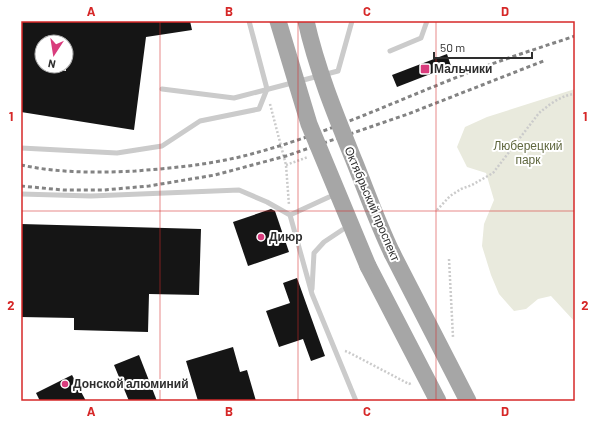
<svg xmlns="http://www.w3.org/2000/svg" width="596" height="422" font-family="Barlow,sans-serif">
<rect width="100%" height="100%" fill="#fff"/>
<path fill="#e9eadd" d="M575,89V322L551,296L538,299L526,309L514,311L499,294L491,275L482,246L484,224L494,200L486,173L467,167L457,147L465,127L487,117Z"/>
<g fill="#151515" fill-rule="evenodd">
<path d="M21,21H190L192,30L146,37L134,130L21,112ZM42,42H66V71L42,67Z"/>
<path d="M447,54L451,66L397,87L392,75Z"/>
<path d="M271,209L275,211L289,252L248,266L233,222Z"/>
<path d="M21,224L201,229L199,295L149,294L148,332L74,330V318L21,317Z"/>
<path d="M297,278L325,356L311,361L303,339L279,347L266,311L290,303L283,283Z"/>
<path d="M233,347L240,372L247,370L256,401H198L186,361Z"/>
<path d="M139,355L157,401H129L114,365Z"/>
<path d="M72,375L86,401H40L36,393Z"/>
</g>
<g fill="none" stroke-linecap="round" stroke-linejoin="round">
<g stroke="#cbcbcb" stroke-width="2.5" stroke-dasharray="2 2" stroke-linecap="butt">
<path d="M270,104L286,165L289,205"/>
<path d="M286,165L308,157"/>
<path d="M437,210L450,196L461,189L472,185L493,173L539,113C549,105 561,95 575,94"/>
<path d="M449,259L453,337"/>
<path d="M345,351L348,352L409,384L411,383"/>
</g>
<g stroke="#cbcbcb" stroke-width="5">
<path d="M390,51L421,38L427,21"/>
<path d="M162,89L234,98L338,71L352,21"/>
<path d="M21,148L117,153L162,146L200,121L259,109L267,89L249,21"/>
<path d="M21,194L91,196L239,190L267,202L290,215L312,294L356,401"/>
<path d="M290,215L329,197"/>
<path d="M312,289L314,253L324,242L342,230"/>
</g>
<g stroke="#a6a6a6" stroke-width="17">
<path d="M392,253L468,401"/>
<path d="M368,266L438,401"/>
</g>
<g stroke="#838383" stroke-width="3" stroke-dasharray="4 3" stroke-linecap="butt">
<path d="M21,165C58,173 98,173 135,171C175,168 216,164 255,153C322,135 385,106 450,80C491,63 533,50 575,36"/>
<path d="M21,186L63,190H104L149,186L215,175L286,156L408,114L546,60"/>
</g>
<g stroke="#a6a6a6" stroke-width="17">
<path d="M278,21L309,124L368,266"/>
<path d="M306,21C317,70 336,116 355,163C367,193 378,224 392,253"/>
</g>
</g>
<path fill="none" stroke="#d62828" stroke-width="1" stroke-opacity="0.55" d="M160,21V401M298,21V401M436,21V401M21,211H575"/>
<g fill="#d93c7d" stroke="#fff" stroke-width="1.5">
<rect x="420" y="64" width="10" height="10" rx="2"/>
<circle cx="261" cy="237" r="4"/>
<circle cx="65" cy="384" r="4"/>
</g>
<g text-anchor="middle" stroke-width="4" stroke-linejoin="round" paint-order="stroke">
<g font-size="12" font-weight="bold" fill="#2e2e2e" stroke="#fff" text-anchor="start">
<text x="434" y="73">Мальчики</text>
<text x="269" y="241">Диюр</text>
<text x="73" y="388">Донской алюминий</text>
</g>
<g font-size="12" fill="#5f673e" stroke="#fff">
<text x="528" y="150">Люберецкий<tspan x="528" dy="14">парк</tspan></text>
</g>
<g font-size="12" fill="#2e2e2e" stroke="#fff">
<text transform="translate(372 204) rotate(67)" y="4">Октябрьский проспект</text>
</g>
</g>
<rect width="596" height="422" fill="none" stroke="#ffffff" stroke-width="44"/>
<g transform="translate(54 54) rotate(192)"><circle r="19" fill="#ffffff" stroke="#ababab"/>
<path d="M0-3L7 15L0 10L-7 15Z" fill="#d93c7d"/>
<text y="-6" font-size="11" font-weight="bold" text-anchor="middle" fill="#2e2e2e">N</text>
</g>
<path d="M434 52v6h98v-6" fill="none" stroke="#2e2e2e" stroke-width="2"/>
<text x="440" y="52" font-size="12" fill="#2e2e2e" stroke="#ffffff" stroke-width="3" paint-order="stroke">50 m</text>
<rect x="22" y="22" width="552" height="378" fill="none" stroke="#d62828" stroke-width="1.5"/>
<g font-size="13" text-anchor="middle" font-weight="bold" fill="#d62828">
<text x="91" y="16">A</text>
<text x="229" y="16">B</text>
<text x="367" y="16">C</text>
<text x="505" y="16">D</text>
<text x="11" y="121">1</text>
<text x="585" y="121">1</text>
<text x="11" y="310">2</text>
<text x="585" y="310">2</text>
<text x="91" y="416">A</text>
<text x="229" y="416">B</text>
<text x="367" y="416">C</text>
<text x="505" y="416">D</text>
</g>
</svg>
